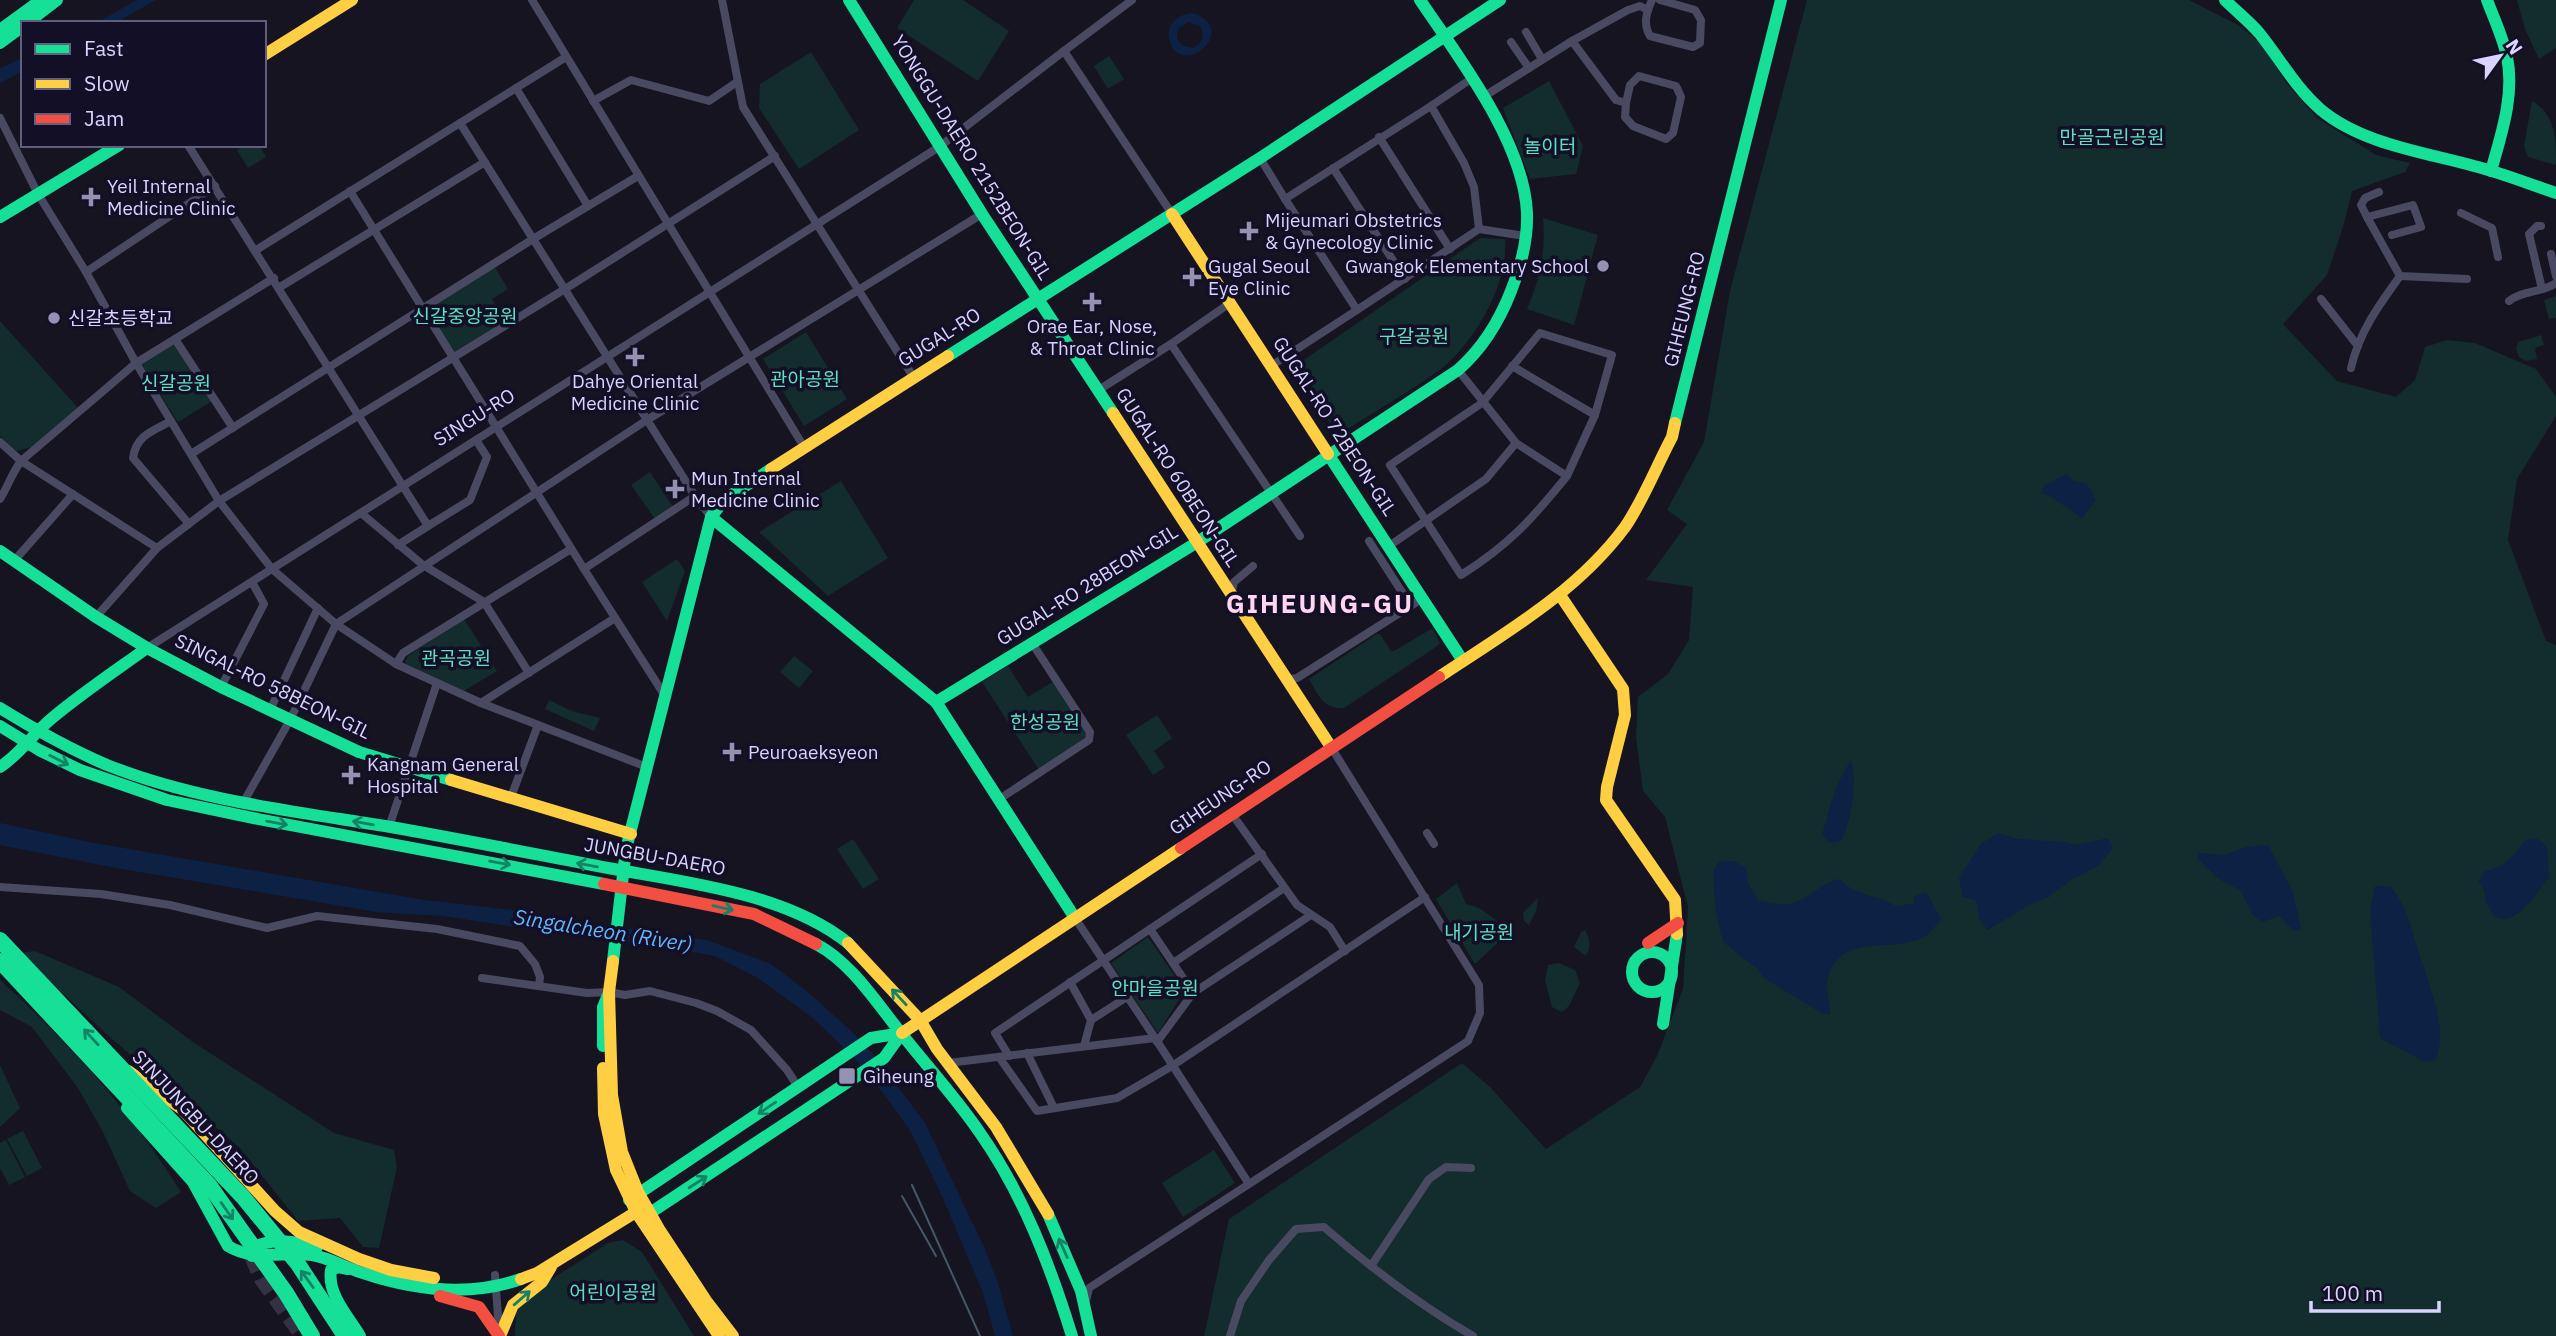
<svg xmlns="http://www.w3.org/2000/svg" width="2556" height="1336" font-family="'IBM Plex Sans','Noto Sans KR',sans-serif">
<rect width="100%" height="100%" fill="#161421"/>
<g fill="#132c2d">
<path d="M914,0H963L1009,31L978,81L897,28Z"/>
<path d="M1807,0H2189L2240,26L2264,47L2284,80L2317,118L2376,155L2410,163L2405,172L2352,191L2343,227L2327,275L2283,324L2337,381L2396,397L2415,380L2425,347L2447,340L2475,343L2536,369L2556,397V416L2517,479L2508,540L2546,641L2556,645V1336H1204L1229,1219L1462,1063L1490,1087L1546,1149L1640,1087L1657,1056L1683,989L1688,907L1665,817L1643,791L1636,737L1638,697L1668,674L1689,640L1693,587L1646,580L1687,524L1667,510L1704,442L1730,291Z"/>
<path d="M2517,0H2556V48L2539,59L2525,29Z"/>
<path d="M811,52L859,130L799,169L759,108L760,84Z"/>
<path d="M1109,56L1124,79L1108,89L1094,66Z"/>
<path d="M1549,81L1583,146L1576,174L1530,179L1503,108Z"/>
<path d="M2532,101C2556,115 2556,139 2556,165L2528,157L2524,146Z"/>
<path d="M245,145H259L266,157L248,168L237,150Z"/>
<path d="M1543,218L1598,235L1574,325L1527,309C1540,279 1546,251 1543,218Z"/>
<path d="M1480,238L1505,239C1509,283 1475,342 1441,369C1411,391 1377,410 1346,430L1333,427L1291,369Z"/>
<path d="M493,264L508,289L492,299L507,324L453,358L422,308Z"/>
<path d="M2556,296V318L2549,319L2544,300Z"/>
<path d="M0,321L79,409L32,447L16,451L0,436Z"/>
<path d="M806,332L847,399L804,426L763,359Z"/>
<path d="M2541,335L2544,345L2535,348L2537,359L2526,361L2519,357L2516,349L2518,342Z"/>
<path d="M174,343L212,401L178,422L140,363Z"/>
<path d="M650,472L673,507L655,519L631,485Z"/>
<path d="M841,481L888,558L828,596L759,532Z"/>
<path d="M677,559L685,571L667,621L642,582Z"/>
<path d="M464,619L497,671L464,691L405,663L408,656Z"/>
<path d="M1431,629L1434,630L1440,643L1436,647L1344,708C1324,710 1318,695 1309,679L1377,634H1380L1391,651H1394Z"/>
<path d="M794,656L813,671L799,688L780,672Z"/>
<path d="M1008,666L1028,697L1054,681L1087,731L1084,740L1039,770L982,682Z"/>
<path d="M549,700L572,711L600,718L594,731L545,709Z"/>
<path d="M1157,715L1172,738L1154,751L1165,767L1153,775L1126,735Z"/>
<path d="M853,839L879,879L863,889L837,849Z"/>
<path d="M1457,883L1466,904C1483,907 1496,920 1509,932L1475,964L1436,899Z"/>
<path d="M1538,898L1536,911L1529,925L1524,921L1523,913Z"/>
<path d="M1585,930C1590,940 1591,946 1586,956L1574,947L1581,932Z"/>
<path d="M1148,937L1182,986L1178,1001L1158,1033L1111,963Z"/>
<path d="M35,951L119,987L193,1042L334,1133L394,1150L397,1167L379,1248L363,1247L340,1218L298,1221L240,1148L112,1039L19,953Z"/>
<path d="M1559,963L1575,970L1580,983L1569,1006L1562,1012L1552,1007L1545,981L1548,965Z"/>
<path d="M0,980C69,1042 132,1113 181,1192L156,1208L130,1191L104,1134L78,1088L32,1027L0,1010Z"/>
<path d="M0,1065L20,1108L0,1127Z"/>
<path d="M23,1131L42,1168L27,1176L7,1139Z"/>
<path d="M6,1140L25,1177L9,1185L0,1168V1143Z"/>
<path d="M1214,1150L1235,1183L1183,1217L1162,1183Z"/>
<path d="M623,1240L642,1252L694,1336H515L516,1314L524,1297L608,1243Z"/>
</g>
<g fill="#0d2144" fill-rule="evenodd">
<path d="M137,0H156L115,23H96Z"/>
<path d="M1192,13C1244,29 1177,84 1169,37C1167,23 1179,14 1192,13ZM1188,22L1200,26C1205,35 1203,43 1193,48L1181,45L1177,38L1178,29Z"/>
<path d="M23,58V71L0,83V68Z"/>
<path d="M2066,474L2074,481L2086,483L2096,500L2082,518L2050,496L2041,493L2044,486Z"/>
<path d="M1851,761C1858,781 1851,823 1841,841L1830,843L1822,835C1830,809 1834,784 1851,761Z"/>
<path d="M0,823L89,842L424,900L521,911L562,919L707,940L771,964L808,992L850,1030L875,1056L925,1123L984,1247L997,1280L1013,1336H995L983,1293L942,1196L911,1132L886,1097L857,1061L813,1018L756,977L715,956L666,947L581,937L443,916L377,912L116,868L0,845Z"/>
<path d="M1998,833L2018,839L2066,842L2076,845L2108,838L2113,848L2098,866L2071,880L2049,897L2029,905L1988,930L1979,919L1976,900L1963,897L1959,877L1981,844Z"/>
<path d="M2538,839L2547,847L2549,877C2538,891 2506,943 2488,906C2483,896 2488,891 2478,881L2485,871C2505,867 2514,856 2525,840Z"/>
<path d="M2268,845L2293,892L2301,929L2294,931L2279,916L2262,922L2253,915L2240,890L2219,879L2197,858L2199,853L2225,855L2246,847Z"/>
<path d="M1734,861L1746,868L1748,884L1759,901C1772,903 1786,907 1799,901C1813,894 1823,883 1839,879L1850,888L1870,896L1880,898L1896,906L1915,903L1913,897L1926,892L1941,919C1936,925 1929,935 1922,938C1889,954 1843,931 1828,977C1824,990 1831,1002 1830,1015L1822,1013L1764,978L1758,969L1723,942L1715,906L1713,871L1719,862Z"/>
<path d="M2375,886H2390C2409,908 2413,938 2423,965C2430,987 2439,1010 2440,1033C2440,1043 2439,1051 2436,1060L2425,1062L2380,1038L2370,909Z"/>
</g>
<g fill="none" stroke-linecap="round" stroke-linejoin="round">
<path stroke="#333142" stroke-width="16" stroke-dasharray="16 8" stroke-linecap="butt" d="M252,1256L262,1279L303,1336"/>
<g stroke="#4a4962" stroke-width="8">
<path d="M532,0L804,447"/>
<path d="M722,0L743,107L914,378"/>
<path d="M1652,0C1646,13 1643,24 1650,36L1693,47L1700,43L1701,20L1695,10L1660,0"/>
<path d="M1526,32L1542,59"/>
<path d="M1572,41L1616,100L1626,103L1630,85L1639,76L1676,86L1681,97L1673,133L1666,139L1633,126L1625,117L1626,103"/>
<path d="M1511,42L1529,68"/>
<path d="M1064,51L1132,0"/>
<path d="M516,88L588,206"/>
<path d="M1483,97L1572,41L1628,10L1640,6L1648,10"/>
<path d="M593,101L631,80L709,101L737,82"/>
<path d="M1431,106L1471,79"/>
<path d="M0,118L38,194L86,272L136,363L219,501L272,569L336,624L396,664L481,703L647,767"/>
<path d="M460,123L695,496L711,517"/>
<path d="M1379,137L1450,249"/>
<path d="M188,145L428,526L470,500L487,457L476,440"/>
<path d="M1260,158L1285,199"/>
<path d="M1333,168L1405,279"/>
<path d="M350,191L584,569L665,696"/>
<path d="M2461,213L2492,228L2498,257"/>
<path d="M2367,217L2361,205L2365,198L2379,192"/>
<path d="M2541,226H2537L2529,234L2542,289"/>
<path d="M1479,229L1357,310L1285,199L1431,106L1464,163L1474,187L1479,229L1525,236"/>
<path d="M2392,235L2421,227L2413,205L2367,217L2400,276L2467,279"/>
<path d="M256,250L566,57"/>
<path d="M2551,254L2556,276"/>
<path d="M86,272L215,186"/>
<path d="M280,287L485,162"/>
<path d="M2321,299L2358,346"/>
<path d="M2509,301C2523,290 2542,293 2556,283"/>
<path d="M1230,303L1171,344L1300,536"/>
<path d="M175,339L233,428"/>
<path d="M1271,366L1357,310"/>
<path d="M1512,366L1595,415L1612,355L1540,333L1482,403L1390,465L1461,575C1509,545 1532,519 1567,476L1516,443"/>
<path d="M2351,368C2359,332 2379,305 2400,276"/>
<path d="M1097,391L1171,344"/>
<path d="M171,421C153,431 136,435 133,458L189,524"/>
<path d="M0,442L21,461L157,548"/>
<path d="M191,454L533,239L638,176"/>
<path d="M1567,476L1595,415"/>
<path d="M0,499C8,486 12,473 21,461L136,363L274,278"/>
<path d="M361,513L423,565L484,602L529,673"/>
<path d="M1369,541L1411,606"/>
<path d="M398,545L428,526"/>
<path d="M1389,546L1486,479L1516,443L1458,370"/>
<path d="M14,561L73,494"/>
<path d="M584,569L695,496"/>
<path d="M1231,596L1234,582L1253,566"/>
<path d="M96,617L157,548L219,501L565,289L775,156"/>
<path d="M147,648L939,147L1064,51L1172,214"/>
<path d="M396,664L403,653L571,549"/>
<path d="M1285,676L1291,679L1297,678L1423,598"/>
<path d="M221,687L264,604L252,582"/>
<path d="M481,703L615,618"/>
<path d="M270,710L318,608"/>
<path d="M511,797L538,725"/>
<path d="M998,800L1089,740L1090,732L1032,643"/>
<path d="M243,803L290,720L336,624L647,420L982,214"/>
<path d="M1232,814L1297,905L1330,927L1345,951"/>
<path d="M389,827L437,683"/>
<path d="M1427,833L1434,844"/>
<path d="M0,887L101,894L170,905L267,928L317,916L437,929L520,946L535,964L540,977L539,986"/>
<path d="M1150,929L1173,963L1284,888"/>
<path d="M482,978L587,993L609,992L625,995L650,991L696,1003L717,1011L751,1030L787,1070L798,1087"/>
<path d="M1070,982L1091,1020L1127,997"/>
<path d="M1193,993L1311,915"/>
<path d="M1157,1042L1193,993L1173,963"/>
<path d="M1084,1046L1091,1020"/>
<path d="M1027,1053L1054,1108"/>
<path d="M1009,1056L995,1033L1262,854"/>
<path d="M999,1057L1037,1111L1117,1098L1172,1066L1425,897"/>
<path d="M948,1063L1155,1038L1075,918"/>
<path d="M1249,1184L1468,1041L1480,1013L1479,985L1331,747"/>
<path d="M1371,1266L1429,1179L1446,1167L1471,1168"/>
<path d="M495,1275L499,1330"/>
<path d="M1086,1301L1089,1288L1249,1184L1155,1038"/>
<path d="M1230,1336L1241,1301L1269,1260L1296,1229L1324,1227C1370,1267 1419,1305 1473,1336"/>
</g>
<g stroke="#16e098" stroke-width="12">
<path d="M849,0L982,214L1113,413"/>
<path d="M2225,0C2236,11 2250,22 2260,34C2280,59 2295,87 2320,109C2361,144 2424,152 2474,166C2502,173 2529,184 2556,193"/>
<path d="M2487,0C2494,19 2503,37 2507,57C2515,95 2501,135 2491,171"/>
<path d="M27,23L57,0"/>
<path d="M0,30L41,0"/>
<path d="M0,43L23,26"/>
<path d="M0,217L119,145"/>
<path d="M948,356L1260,158L1500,0"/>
<path d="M1675,423L1781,0"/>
<path d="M1328,454L1463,661"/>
<path d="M711,517L936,702L1075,918"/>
<path d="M0,551L96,617L147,648L221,687L359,752L451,780"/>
<path d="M936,702L1196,543L1458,370C1483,348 1499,322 1511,291C1521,266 1528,240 1527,213C1524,142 1459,58 1420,0"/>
<path d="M0,708C34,729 70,749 107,765C195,800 292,811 385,826C460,839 534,854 608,868C684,882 786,893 848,943"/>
<path d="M0,726L39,750L80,770L167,800L258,819L604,884"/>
<path d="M0,767C20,754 33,734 51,719C82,693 115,671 147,648"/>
<path d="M816,944C850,962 874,999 897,1028C924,1063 955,1096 980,1133C1023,1194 1050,1265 1072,1336"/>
<circle cx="1652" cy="972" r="20"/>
<path d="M613,961L626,849L711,517L724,500L771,469"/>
<path d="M1663,1024L1677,934"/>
<path d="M603,1046V1007L608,995"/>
<path d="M127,1108L193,1182L228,1246C253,1262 285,1251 312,1255C330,1258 346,1268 363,1273C414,1290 470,1297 521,1279"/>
<path d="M629,1200L871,1038L902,1033L884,1058L641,1219"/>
<path d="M1048,1214L1081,1291L1091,1336"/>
<path d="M252,1256L254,1247C275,1237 296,1242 317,1247"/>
<path d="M348,1269L338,1267L331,1270C327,1294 348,1316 360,1336"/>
</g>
<g stroke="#ffcf43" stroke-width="12">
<path d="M264,55L352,0"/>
<path d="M1172,214L1328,454"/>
<path d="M1113,413L1331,747"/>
<path d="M771,469L948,356"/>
<path d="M1560,595L1623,689L1625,715L1607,787L1606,800L1675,900L1677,934"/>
<path d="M1439,677C1505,633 1577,592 1625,527C1643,501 1657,465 1672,437L1675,423"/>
<path d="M451,780L631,834"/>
<path d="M848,943L920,1020L937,1049L996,1127L1048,1214"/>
<path d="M613,961L609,992L612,1095L622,1152L638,1192L659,1229L707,1302L733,1336"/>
<path d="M902,1033L1181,848"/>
<path d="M603,1068L604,1114L616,1170L636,1212L719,1336"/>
<path d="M128,1071L182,1109L275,1211L299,1232L359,1259L391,1270L434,1278"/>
<path d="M521,1279L537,1273L636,1212"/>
<path d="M500,1336L513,1305L542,1282L551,1267"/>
</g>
<g stroke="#f24e42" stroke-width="12">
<path d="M1181,848L1439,677"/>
<path d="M604,884L754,914L816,944"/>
<path d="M1648,943L1678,923"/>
<path d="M440,1296L479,1307L499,1336"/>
</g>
<g stroke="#43596b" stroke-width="2">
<path d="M912,1185L980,1336"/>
<path d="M902,1196L936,1256"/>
</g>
<g stroke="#16e098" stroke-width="16">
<path d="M0,940L243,1197L298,1264L345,1336"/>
<path d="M0,961L209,1185L286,1293L312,1336"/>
</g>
</g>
<defs><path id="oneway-shaft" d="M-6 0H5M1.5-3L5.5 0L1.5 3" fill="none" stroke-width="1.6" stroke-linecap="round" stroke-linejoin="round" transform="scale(1.75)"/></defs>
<g stroke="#158265">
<use href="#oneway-shaft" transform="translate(59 760) rotate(27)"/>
<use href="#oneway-shaft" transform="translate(277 823) rotate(10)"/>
<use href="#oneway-shaft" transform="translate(363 823) rotate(-170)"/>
<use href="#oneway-shaft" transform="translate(500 863) rotate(10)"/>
<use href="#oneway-shaft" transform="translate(587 865) rotate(-170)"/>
<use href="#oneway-shaft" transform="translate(723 908) rotate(13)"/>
<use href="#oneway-shaft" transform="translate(899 997) rotate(-133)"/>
<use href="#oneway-shaft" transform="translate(91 1037) rotate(-133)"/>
<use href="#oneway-shaft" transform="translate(767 1108) rotate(146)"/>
<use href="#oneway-shaft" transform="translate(698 1182) rotate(-33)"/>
<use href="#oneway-shaft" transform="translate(227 1211) rotate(55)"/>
<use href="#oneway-shaft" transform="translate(1063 1248) rotate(-114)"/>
<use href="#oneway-shaft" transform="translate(307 1279) rotate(-126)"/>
<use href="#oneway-shaft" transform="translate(522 1298) rotate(-41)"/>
</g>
<g fill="#9591b1" stroke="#130f26" stroke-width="2.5">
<path d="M87.5 186.5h7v7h7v7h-7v7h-7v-7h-7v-7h7z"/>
<path d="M1245.5 220.5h7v7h7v7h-7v7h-7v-7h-7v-7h7z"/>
<circle cx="1603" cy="266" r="7"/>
<path d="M1188.5 266.5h7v7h7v7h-7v7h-7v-7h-7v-7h7z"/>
<path d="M1088.5 291.5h7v7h7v7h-7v7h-7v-7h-7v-7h7z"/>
<circle cx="54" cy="318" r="7"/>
<path d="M631.5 346.5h7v7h7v7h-7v7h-7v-7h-7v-7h7z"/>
<path d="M671.5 478.5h7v7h7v7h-7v7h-7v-7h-7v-7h7z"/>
<path d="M728.5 741.5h7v7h7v7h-7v7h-7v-7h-7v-7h7z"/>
<path d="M347.5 764.5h7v7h7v7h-7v7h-7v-7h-7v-7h7z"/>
<rect x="838" y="1067" width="18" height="18" rx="3.5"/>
</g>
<g text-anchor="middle" stroke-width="7" stroke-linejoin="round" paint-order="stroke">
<g font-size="19" fill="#5fe0c0" stroke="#130f26">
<text x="2112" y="144">만골근린공원</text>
<text x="1550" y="153">놀이터</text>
<text x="465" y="323">신갈중앙공원</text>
<text x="1414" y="343">구갈공원</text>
<text x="805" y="386">관아공원</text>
<text x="176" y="390">신갈공원</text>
<text x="456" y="665">관곡공원</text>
<text x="1045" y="729">한성공원</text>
<text x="1479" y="939">내기공원</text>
<text x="1155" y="995">안마을공원</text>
<text x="613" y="1299">어린이공원</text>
</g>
<g font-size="19" fill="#d9d4ff" stroke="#130f26">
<text transform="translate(972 157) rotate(58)" y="7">YONGGU-DAERO 2152BEON-GIL</text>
<text transform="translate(1684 309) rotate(-76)" y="7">GIHEUNG-RO</text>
<text transform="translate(939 337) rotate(-32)" y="7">GUGAL-RO</text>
<text transform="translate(474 417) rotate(-32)" y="7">SINGU-RO</text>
<text transform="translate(1335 426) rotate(57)" y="7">GUGAL-RO 72BEON-GIL</text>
<text transform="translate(1178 477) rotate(57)" y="7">GUGAL-RO 60BEON-GIL</text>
<text transform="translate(1087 585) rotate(-32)" y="7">GUGAL-RO 28BEON-GIL</text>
<text transform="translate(273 686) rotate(26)" y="7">SINGAL-RO 58BEON-GIL</text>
<text transform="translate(1220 797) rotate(-34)" y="7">GIHEUNG-RO</text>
<text transform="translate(655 856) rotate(10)" y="7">JUNGBU-DAERO</text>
<text transform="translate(196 1117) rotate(47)" y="7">SINJUNGBU-DAERO</text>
</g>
<g font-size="19" fill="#d9d4ff" stroke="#130f26" text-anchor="start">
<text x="107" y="193">Yeil Internal<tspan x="107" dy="22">Medicine Clinic</tspan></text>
<text x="1265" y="227">Mijeumari Obstetrics<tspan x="1265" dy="22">&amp; Gynecology Clinic</tspan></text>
<text x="1208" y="273">Gugal Seoul<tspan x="1208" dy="22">Eye Clinic</tspan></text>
<text x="1589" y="273" text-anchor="end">Gwangok Elementary School</text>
<text x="68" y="325">신갈초등학교</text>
<text x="1092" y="333" text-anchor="middle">Orae Ear, Nose,<tspan x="1092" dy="22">&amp; Throat Clinic</tspan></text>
<text x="635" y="388" text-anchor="middle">Dahye Oriental<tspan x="635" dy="22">Medicine Clinic</tspan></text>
<text x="691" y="485">Mun Internal<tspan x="691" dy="22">Medicine Clinic</tspan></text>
<text x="748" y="759">Peuroaeksyeon</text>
<text x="367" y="771">Kangnam General<tspan x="367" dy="22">Hospital</tspan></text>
<text x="863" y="1083">Giheung</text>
</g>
<g font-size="21" font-style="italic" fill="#62b6ff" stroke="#130f26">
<text transform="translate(603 931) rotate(9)" y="7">Singalcheon (River)</text>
</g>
<g font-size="26" font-weight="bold" letter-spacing="2" fill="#ffd6f0" stroke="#130f26">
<text x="1320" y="613">GIHEUNG-GU</text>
</g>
</g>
<rect x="21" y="21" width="245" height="126" fill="#130f26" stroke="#625e7d" stroke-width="2"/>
<rect x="35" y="44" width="35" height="10" fill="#16e098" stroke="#625e7d" stroke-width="2"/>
<text x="84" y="56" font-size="21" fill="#d9d4ff">Fast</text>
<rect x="35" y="79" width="35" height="10" fill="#ffcf43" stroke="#625e7d" stroke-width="2"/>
<text x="84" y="91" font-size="21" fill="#d9d4ff">Slow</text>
<rect x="35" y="114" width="35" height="10" fill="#f24e42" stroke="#625e7d" stroke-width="2"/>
<text x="84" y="126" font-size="21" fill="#d9d4ff">Jam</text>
<g transform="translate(2500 56) rotate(57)" stroke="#130f26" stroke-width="5" paint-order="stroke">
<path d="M0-5L12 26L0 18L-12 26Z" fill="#d9d4ff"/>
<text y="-10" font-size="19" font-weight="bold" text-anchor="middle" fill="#d9d4ff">N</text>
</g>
<path d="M2311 1301v10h128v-10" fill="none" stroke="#d9d4ff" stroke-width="3.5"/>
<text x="2322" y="1301" font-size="21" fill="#d9d4ff" stroke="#130f26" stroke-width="5" paint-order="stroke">100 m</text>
</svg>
